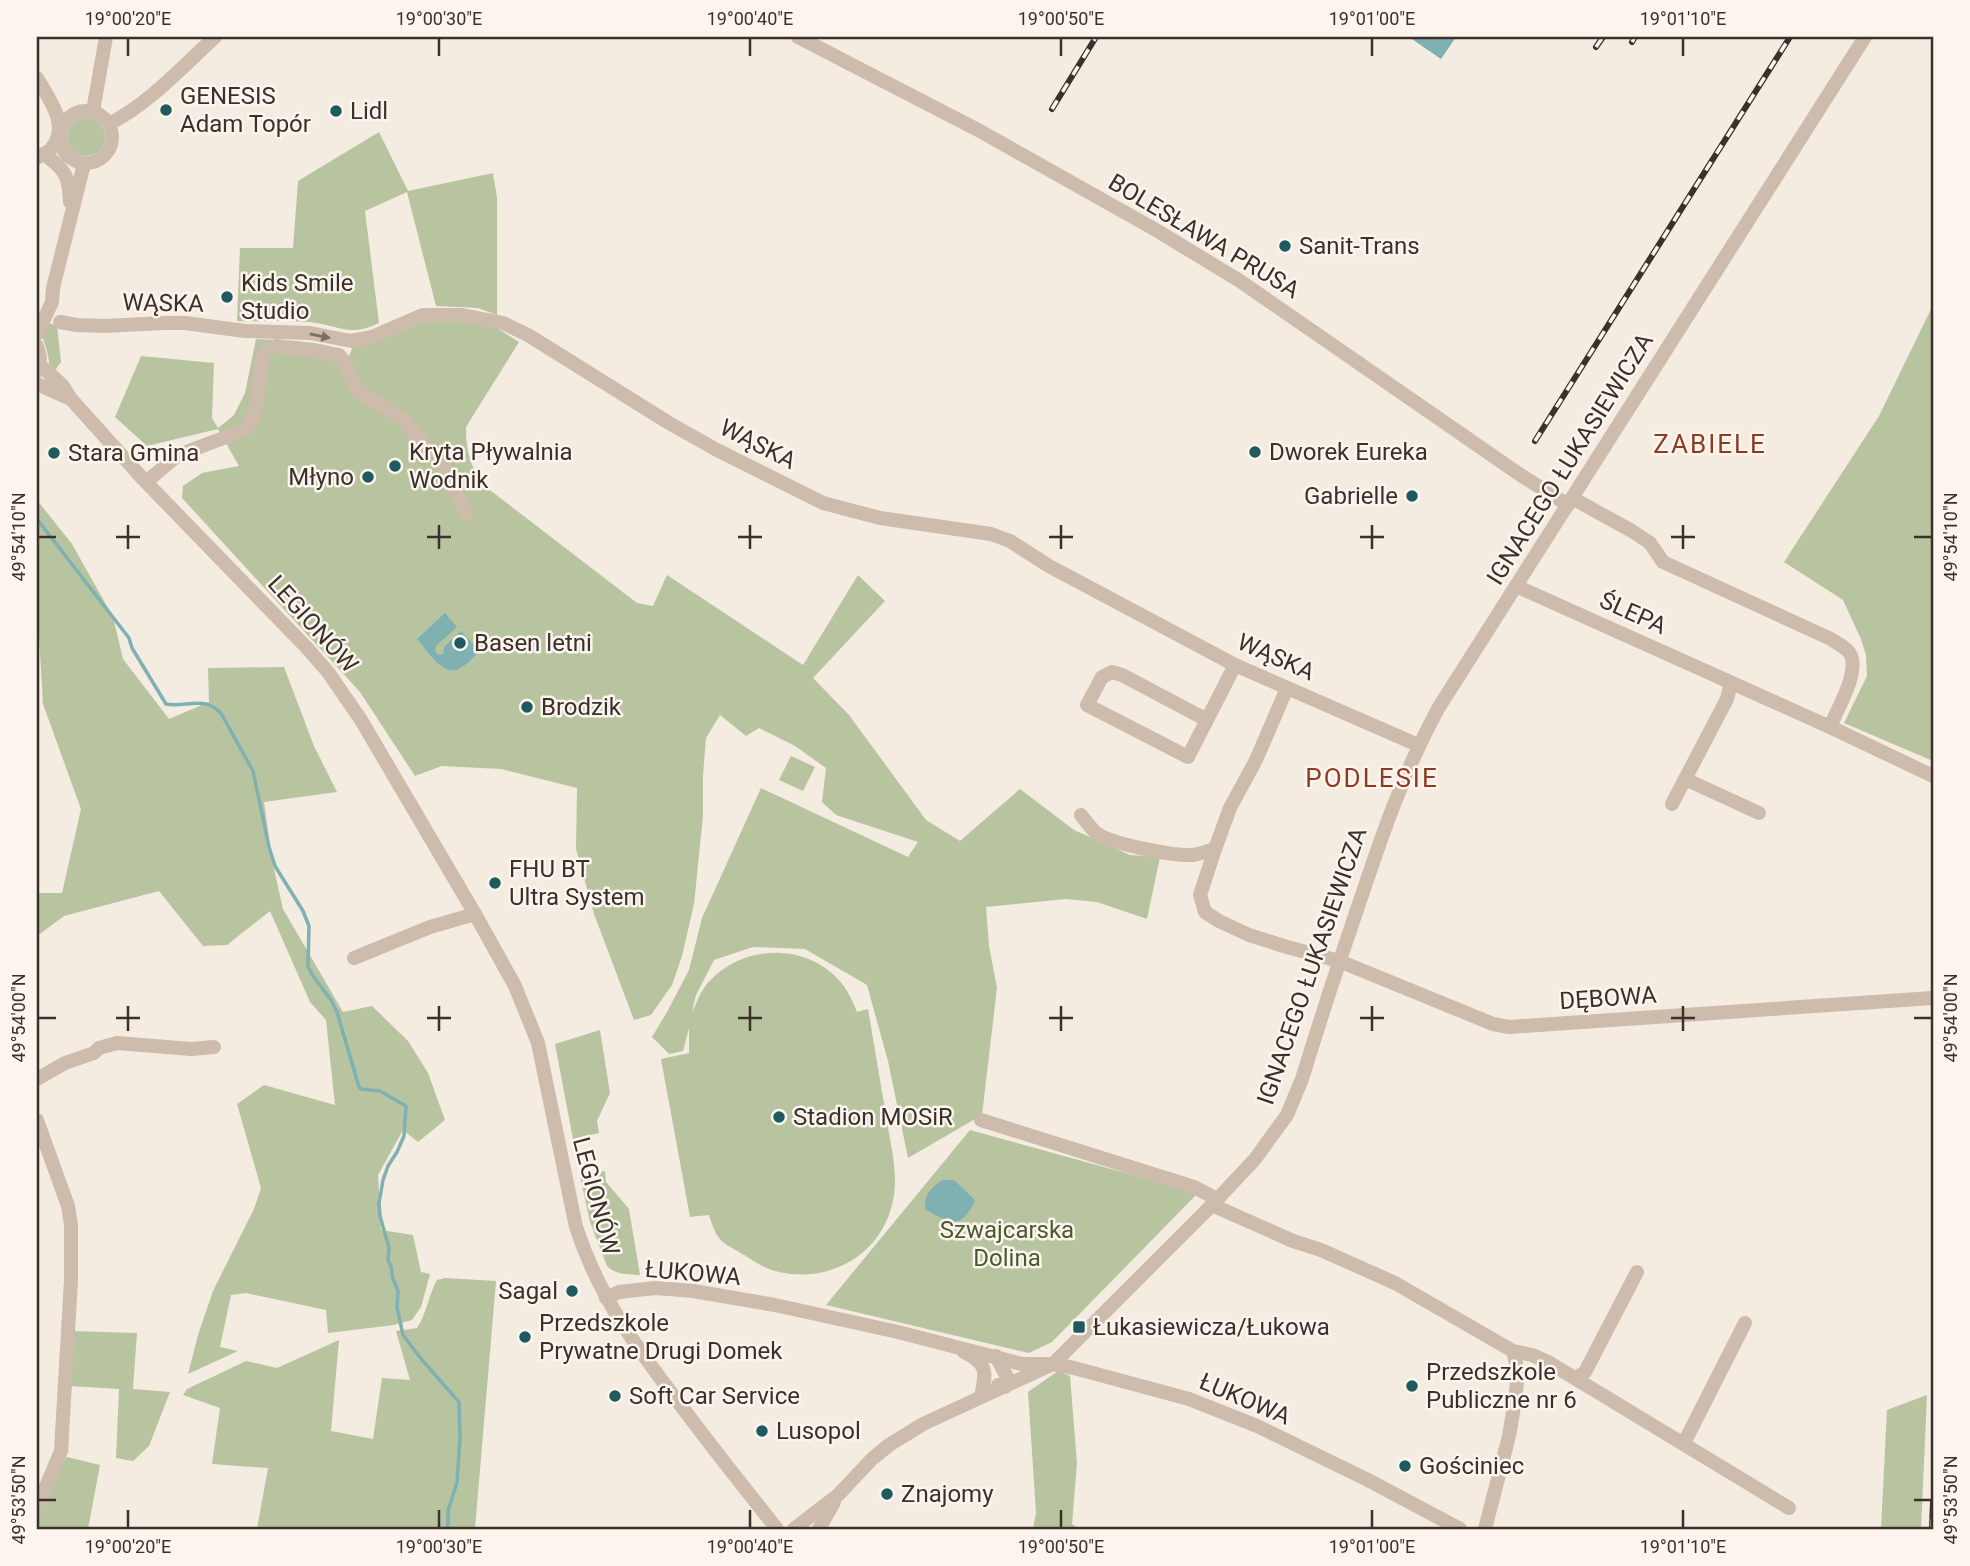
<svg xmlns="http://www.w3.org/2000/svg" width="1970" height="1566" font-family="Roboto,sans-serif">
<rect width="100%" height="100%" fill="#f4ebe1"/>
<g fill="#b8c4a0">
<circle cx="86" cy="137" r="19"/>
<path d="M379,132L408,191L493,173L497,198V315L478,308L436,306L407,192L365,211L379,323C348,338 340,325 309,322C285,320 261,322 237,321L240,248H293L298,181Z"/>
<path d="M1933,305V761L1844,723L1867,676L1866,655L1861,639L1843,600L1784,562L1879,416Z"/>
<path d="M424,320L467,321L497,328L519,342L466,427C466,452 470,463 482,484L637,603L653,606L667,575L803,665L858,575L885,601L813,678L849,715L926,820L960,841L1020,789L1074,830L1130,855L1160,857L1147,919L1097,902L1066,899L986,907L989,946L997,988L982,1115L908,1158L888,1061L867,985L805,949L753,947L714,960L696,995L692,1012C696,1005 699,995 704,988C735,946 801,940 838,979C847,989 852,999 857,1012L868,1009C874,1044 880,1080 886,1115C890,1144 900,1176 892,1205C879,1257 826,1285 775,1271C764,1268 755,1262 746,1256C721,1241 718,1244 709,1215L690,1217L661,1059L689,1053V1028L683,1051L669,1054L652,1037L667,1012L689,970L702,918L761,788L908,857L918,842L836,815L822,802L826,768L795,746L759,728L746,736L720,715L706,738L703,775V816L694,904L682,956L672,985L651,1015L634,1020L594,914L576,849L577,788L501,769L442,766L415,776L360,692L182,498L183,486L202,473L239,466L218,429L147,446L115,417L141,356L214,363L212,418L218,428L234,415L245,393L256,339C279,341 333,339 349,356L353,346Z"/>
<path d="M46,322L57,326L61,362L52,374C49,366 49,359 47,351C43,336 39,338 46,322Z"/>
<path d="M37,500L72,544L113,617L123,659L169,719L209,702L208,668L284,667L314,746L337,792L264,802L272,860L283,909L343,1012L372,1006L408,1041L428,1073L445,1120L418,1142L403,1130L378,1175L381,1230L413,1235L421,1272L430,1274L421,1307L412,1320L394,1325L328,1333L326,1310L246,1293L231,1295L220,1347L238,1351L188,1374L198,1335L213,1291L254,1209L261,1188L237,1104L264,1085L335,1105L326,1020L310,1002L270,911L227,945L203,946L159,891L64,916L37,936V893H62L81,809L43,704L37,602Z"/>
<path d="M791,756L815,767L803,791L779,780Z"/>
<path d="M600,1030L610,1093L597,1121L599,1133L573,1139L555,1044Z"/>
<path d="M970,1130L1198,1193L1052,1342L1029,1353L826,1305Z"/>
<path d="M605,1171L606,1182L629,1209L640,1275C628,1274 616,1275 607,1266L590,1222L580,1176Z"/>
<path d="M445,1278L496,1281L475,1529H257L268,1468L212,1464L220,1408L183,1395L187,1389L246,1361L277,1368L339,1340L331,1431L373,1439L382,1378L410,1380L396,1331L417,1328C427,1313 428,1296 437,1280Z"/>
<path d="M71,1331L137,1333L133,1389L170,1392L149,1446L133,1461L116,1458L119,1389L70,1386Z"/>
<path d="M1058,1371L1070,1376L1077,1463L1072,1524L1079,1529H1033L1036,1513L1028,1392Z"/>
<path d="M1927,1395L1921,1529H1881L1887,1410Z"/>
<path d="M67,1457L100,1465L88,1529H37V1511L57,1471Z"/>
</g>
<g fill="#7fb0b2">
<path d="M1409,37H1456L1441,59Z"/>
<path d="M445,613L457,627L436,646L435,650L437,654L440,655L444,653V647L461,631L480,651C474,656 469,663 462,667C444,680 428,651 417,639Z"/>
<path d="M942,1180H954L975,1200C962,1230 950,1224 925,1209C925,1193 930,1189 942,1180Z"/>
</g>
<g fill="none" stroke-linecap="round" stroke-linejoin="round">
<path stroke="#7fb0b2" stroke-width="3.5" d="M37,519L129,638L132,648L166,704C186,708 206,694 222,715L253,771L269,847L275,866L303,911L309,926L308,967L313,976L331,1000L337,1012L359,1087L361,1089L380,1091L406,1106L404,1136L397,1152L388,1166L383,1180L379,1203L380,1216L389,1248L388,1260L391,1266L393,1279L398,1291L397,1307L403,1335L422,1360L459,1402L460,1438L457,1482L448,1511V1529"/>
<g stroke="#cdbbac" stroke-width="14">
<path d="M798,37L980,131L1156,230L1240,281L1519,474L1568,505"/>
<path d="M37,78C49,99 71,126 51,149C48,152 41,155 37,158"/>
<circle cx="86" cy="137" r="26"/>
<path d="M93,111L106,37"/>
<path d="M109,124C150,103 182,67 215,37"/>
<path d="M49,158C67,171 69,180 70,202"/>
<path d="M60,322L77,325L104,326L164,323H185L245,331L310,333L351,341L372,337L423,315H462L503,323L528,335L669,423L717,450L823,503L880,518L991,534L1010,541L1049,566L1235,665L1418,745"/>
<path d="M37,334L52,302L53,288L84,164"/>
<path d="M37,346L40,357L37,371"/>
<path d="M39,364L63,386L71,399L143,479L307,648L328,672L361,720L475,914L515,986L538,1043L576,1227C600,1300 639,1351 685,1411C715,1451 746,1490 777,1529"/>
<path d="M37,384L71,399"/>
<path d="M146,482L178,455L245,430L251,422L256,407L262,356L268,349L276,346L339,355L348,368L357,391L404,420L449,474L466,514"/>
<path d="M1572,498L1632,531L1650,543L1663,562L1831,639C1837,643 1845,647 1849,652C1862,669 1837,709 1830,727"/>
<path d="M1516,586L1830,727L1933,776"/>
<path d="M1287,688L1256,760L1230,808L1215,849L1200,895L1205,912L1219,921L1249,935L1287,947L1339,961L1493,1024L1509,1027L1933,998"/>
<path d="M1207,720L1122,675L1112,672L1102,677L1087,705L1188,757L1235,665"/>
<path d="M1685,779L1759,813"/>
<path d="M1672,804L1727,699L1731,683"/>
<path d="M1081,815C1085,820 1090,827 1095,832C1109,844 1174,856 1193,855C1200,854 1208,851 1215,849"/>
<path d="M354,958L430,927L475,914"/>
<path d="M37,1079L65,1063L94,1053L99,1048L117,1043L191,1049L214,1047"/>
<path d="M37,1120L68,1206L71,1225V1280L61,1451L45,1489L37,1502"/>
<path d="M981,1120L1194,1187L1217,1199"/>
<path d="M1212,1205L1293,1241L1321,1250L1395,1283L1513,1351L1518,1372L1515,1401L1509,1436L1485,1529"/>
<path d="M606,1298L619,1292L637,1290L656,1288L693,1291L775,1305L898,1332L1022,1364H1053L1074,1368L1189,1399L1257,1426L1368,1480L1460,1529"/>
<path d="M1513,1351L1532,1355L1548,1362L1789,1508"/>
<path d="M964,1352C989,1364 986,1373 981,1397"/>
<path d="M996,1356L1007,1377L1005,1387L998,1385"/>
<path d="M1576,1378L1585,1372L1637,1272"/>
<path d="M1684,1443L1745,1323"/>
<path d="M794,1529L838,1495L872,1459L889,1445L923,1424L1053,1364L1212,1205L1255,1159L1287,1115L1302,1079C1321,1017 1341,956 1362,895C1384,829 1405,769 1439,707L1865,37"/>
<path d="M819,1529L834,1502"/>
</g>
<defs>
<g id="rail">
<path d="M1632,42L1635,37"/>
<path d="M1596,47L1603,37"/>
<path d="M1052,109L1096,37"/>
<path d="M1535,441L1790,37"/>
<path d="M1932,1529L1933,1502"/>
</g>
</defs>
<use href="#rail" stroke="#3b302b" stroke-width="6"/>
<use href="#rail" stroke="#fbf5ee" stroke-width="3.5" stroke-dasharray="10" stroke-linecap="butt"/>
</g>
<defs><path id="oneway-solid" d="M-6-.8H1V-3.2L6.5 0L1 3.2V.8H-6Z" transform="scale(1.75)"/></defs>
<use fill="#7d6f65" href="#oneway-solid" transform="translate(320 336) rotate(12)"/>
<path fill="none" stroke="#3b302b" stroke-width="2.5" d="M128,38V56M439,38V56M750,38V56M1061,38V56M1372,38V56M1683,38V56M128,525V549M439,525V549M750,525V549M1061,525V549M1372,525V549M1683,525V549M38,537H56M116,537H140M427,537H451M738,537H762M1049,537H1073M1360,537H1384M1671,537H1695M1914,537H1932M128,1006V1031M439,1006V1031M750,1006V1031M1061,1006V1031M1372,1006V1031M1683,1006V1031M38,1018H56M116,1018H140M427,1018H451M738,1018H762M1049,1018H1073M1360,1018H1384M1671,1018H1695M1914,1018H1932M38,1500H56M1914,1500H1932M128,1510V1528M439,1510V1528M750,1510V1528M1061,1510V1528M1372,1510V1528M1683,1510V1528"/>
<g fill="#1f5a5e" stroke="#fbf5ee" stroke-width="2.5">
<circle cx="166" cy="110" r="7"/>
<circle cx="336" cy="111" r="7"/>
<circle cx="1285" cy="246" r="7"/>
<circle cx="227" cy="297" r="7"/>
<circle cx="1255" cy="452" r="7"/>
<circle cx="54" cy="453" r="7"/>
<circle cx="395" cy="466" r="7"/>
<circle cx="368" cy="477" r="7"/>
<circle cx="1412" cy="496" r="7"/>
<circle cx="460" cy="643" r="7"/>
<circle cx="527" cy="707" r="7"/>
<circle cx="495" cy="883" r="7"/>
<circle cx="779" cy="1117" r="7"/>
<circle cx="572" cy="1291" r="7"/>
<rect x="1072" y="1320" width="14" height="14" rx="3.5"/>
<circle cx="525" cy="1337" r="7"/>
<circle cx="1412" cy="1386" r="7"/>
<circle cx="615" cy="1396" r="7"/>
<circle cx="762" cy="1431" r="7"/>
<circle cx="1405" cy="1466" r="7"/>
<circle cx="887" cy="1494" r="7"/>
</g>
<g text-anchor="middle" stroke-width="5" stroke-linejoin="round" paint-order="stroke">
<g font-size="24" fill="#3b302b" stroke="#fbf5ee" text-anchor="start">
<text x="180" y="104">GENESIS<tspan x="180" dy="28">Adam Topór</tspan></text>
<text x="350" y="119">Lidl</text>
<text x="1299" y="254">Sanit-Trans</text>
<text x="241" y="291">Kids Smile<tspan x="241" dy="28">Studio</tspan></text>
<text x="409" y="460">Kryta Pływalnia<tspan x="409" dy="28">Wodnik</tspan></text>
<text x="1269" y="460">Dworek Eureka</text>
<text x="68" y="461">Stara Gmina</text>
<text x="354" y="485" text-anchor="end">Młyno</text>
<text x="1398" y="504" text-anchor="end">Gabrielle</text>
<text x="474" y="651">Basen letni</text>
<text x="541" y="715">Brodzik</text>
<text x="509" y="877">FHU BT<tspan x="509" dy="28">Ultra System</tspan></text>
<text x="793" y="1125">Stadion MOSiR</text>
<text x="558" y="1299" text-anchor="end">Sagal</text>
<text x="539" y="1331">Przedszkole<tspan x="539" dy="28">Prywatne Drugi Domek</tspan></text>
<text x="1093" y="1335">Łukasiewicza/Łukowa</text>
<text x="1426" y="1380">Przedszkole<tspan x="1426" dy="28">Publiczne nr 6</tspan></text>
<text x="629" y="1404">Soft Car Service</text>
<text x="776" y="1439">Lusopol</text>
<text x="1419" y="1474">Gościniec</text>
<text x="901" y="1502">Znajomy</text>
</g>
<g font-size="24" fill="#3b302b" stroke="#fbf5ee">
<text transform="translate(1204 236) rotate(31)" y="8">BOLESŁAWA PRUSA</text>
<text transform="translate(163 303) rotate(1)" y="8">WĄSKA</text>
<text transform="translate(758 444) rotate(27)" y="8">WĄSKA</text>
<text transform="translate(1570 459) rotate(-58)" y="8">IGNACEGO ŁUKASIEWICZA</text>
<text transform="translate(1633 613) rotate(24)" y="8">ŚLEPA</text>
<text transform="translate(313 624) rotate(48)" y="8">LEGIONÓW</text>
<text transform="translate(1276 657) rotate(24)" y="8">WĄSKA</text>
<text transform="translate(1312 966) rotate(-71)" y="8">IGNACEGO ŁUKASIEWICZA</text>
<text transform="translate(1608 998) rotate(-4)" y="8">DĘBOWA</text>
<text transform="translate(596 1196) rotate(75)" y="8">LEGIONÓW</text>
<text transform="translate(693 1273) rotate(5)" y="8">ŁUKOWA</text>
<text transform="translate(1245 1399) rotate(23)" y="8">ŁUKOWA</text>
</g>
<g font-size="24" fill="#4a5a2e" stroke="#fbf5ee">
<text x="1007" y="1238">Szwajcarska<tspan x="1007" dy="28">Dolina</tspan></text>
</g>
<g font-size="26" letter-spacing="2" fill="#8c3b22" stroke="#fbf5ee">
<text x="1710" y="453">ZABIELE</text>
<text x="1372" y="787">PODLESIE</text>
</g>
</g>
<rect width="1970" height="1566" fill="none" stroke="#fbf5ee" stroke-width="77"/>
<rect x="38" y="38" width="1894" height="1490" fill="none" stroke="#3b302b" stroke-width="2.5"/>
<g font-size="18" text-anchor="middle" fill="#3b302b">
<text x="128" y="25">19°00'20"E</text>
<text x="439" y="25">19°00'30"E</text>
<text x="750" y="25">19°00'40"E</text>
<text x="1061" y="25">19°00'50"E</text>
<text x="1372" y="25">19°01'00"E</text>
<text x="1683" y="25">19°01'10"E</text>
<text transform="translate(19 537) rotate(-90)" y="6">49°54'10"N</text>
<text transform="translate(1951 537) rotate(-90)" y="6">49°54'10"N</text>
<text transform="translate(19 1018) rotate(-90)" y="6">49°54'00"N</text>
<text transform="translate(1951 1018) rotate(-90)" y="6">49°54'00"N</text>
<text transform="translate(19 1500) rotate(-90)" y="6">49°53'50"N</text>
<text transform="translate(1951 1500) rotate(-90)" y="6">49°53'50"N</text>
<text x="128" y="1553">19°00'20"E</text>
<text x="439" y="1553">19°00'30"E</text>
<text x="750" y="1553">19°00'40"E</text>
<text x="1061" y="1553">19°00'50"E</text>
<text x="1372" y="1553">19°01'00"E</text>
<text x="1683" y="1553">19°01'10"E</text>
</g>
</svg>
